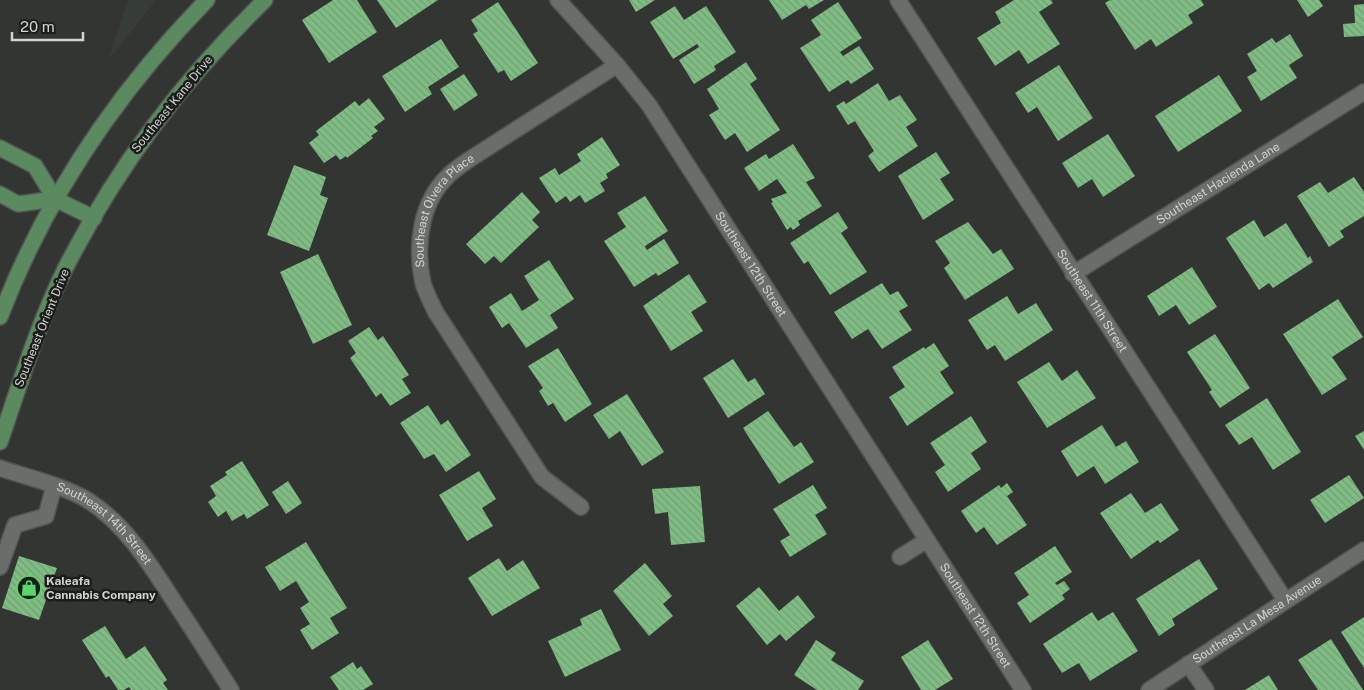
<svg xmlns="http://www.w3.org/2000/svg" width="1364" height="690" font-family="'Public Sans',sans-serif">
<defs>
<pattern id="building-back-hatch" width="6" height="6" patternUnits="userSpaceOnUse" patternTransform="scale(1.25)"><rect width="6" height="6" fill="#80bd84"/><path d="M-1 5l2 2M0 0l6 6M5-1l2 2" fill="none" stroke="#709e73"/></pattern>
</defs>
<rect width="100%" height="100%" fill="#333533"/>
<path fill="#353d36" d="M128,0H156L108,61Z"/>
<g fill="url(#building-back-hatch)">
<path d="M333,0H357L377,32L329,63L302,20Z"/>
<path d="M377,0H438L396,28Z"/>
<path d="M629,0H655L636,12Z"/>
<path d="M769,0H824L809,9L806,5L782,20Z"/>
<path d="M1014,0H1051L1053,3L1039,12L1060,44L1028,64L1019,50L995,66L977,38L1001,23L995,12Z"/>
<path d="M1110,0H1201L1204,5L1188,15L1193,23L1156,47L1151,39L1135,50L1105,3Z"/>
<path d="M1297,0H1319L1323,6L1308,17Z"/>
<path d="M498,2L538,63L511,81L504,70L498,73L473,34L478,31L471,20Z"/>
<path d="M838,2L862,38L840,52L843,56L859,46L874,69L851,84L848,80L829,92L800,48L821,35L811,20Z"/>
<path d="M1364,4V36L1344,37L1343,24L1355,23L1354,5Z"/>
<path d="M675,6L684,20L706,6L736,52L714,66L716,70L694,84L679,60L699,47L697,44L673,59L650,22Z"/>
<path d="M1290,34L1303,56L1289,65L1297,78L1261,101L1247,77L1257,71L1247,54L1272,38L1276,43Z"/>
<path d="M441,39L459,67L428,87L432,94L405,112L382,76Z"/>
<path d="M746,62L757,79L750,84L780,130L747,152L735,133L725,140L709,115L719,109L707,89Z"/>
<path d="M1059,65L1093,118L1058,141L1037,107L1028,113L1015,93Z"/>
<path d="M464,74L478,95L454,111L440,89Z"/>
<path d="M1219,75L1242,111L1178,152L1155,116Z"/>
<path d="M878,83L889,101L900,95L917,120L906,127L918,146L879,172L868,156L874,151L855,121L848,125L836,106L844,101L846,104Z"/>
<path d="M369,98L385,119L374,127L378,131L371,136L373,138L347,158L346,156L340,160L336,155L324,163L309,143L319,135L316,131L355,101L359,106Z"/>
<path d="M1108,134L1135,176L1103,197L1092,179L1078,188L1062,163Z"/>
<path d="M602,137L620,165L606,174L608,178L600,183L605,191L585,203L580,195L570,202L566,196L556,203L539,178L555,168L559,175L581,161L577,154Z"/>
<path d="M793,144L815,178L806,182L822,206L798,221L800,225L793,230L791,227L787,230L771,203L773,202L771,199L787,193L777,179L759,191L744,168L766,154L769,159Z"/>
<path d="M936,152L950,173L940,179L954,200L923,220L898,176Z"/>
<path d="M294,165L326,177L320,195L328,198L309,251L267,235Z"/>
<path d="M1354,177L1364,192V216L1340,231L1344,237L1329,247L1297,196L1320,182L1328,193Z"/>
<path d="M522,192L540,212L532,220L539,227L501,263L494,256L485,264L466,244Z"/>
<path d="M645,196L668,231L645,246L647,250L664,239L679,263L658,276L656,273L634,287L604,241L626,227L617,213Z"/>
<path d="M838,212L848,228L841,233L867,272L830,295L808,261L804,264L790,243Z"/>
<path d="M1254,220L1264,237L1286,223L1308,258L1310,256L1313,262L1273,288L1269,283L1259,290L1226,238Z"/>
<path d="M968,222L993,254L1001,249L1014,269L965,300L944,268L950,263L935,241Z"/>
<path d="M318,254L352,325L313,344L280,272Z"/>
<path d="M549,260L574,299L550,315L558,328L526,348L509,323L502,328L489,307L511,293L522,311L539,300L524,276Z"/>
<path d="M1192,267L1217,307L1189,325L1176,305L1159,316L1147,296Z"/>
<path d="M689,274L707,302L691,312L703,331L671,351L643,306Z"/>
<path d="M882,283L890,295L898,291L908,306L899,311L912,330L882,349L868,329L852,339L834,312Z"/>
<path d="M1007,296L1018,314L1036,303L1053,330L1005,361L995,345L987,350L968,320Z"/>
<path d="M1338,299L1363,337L1332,357L1347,379L1322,395L1283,334Z"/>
<path d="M369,327L378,340L383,336L409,375L402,379L411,393L390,406L381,393L376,397L350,358L356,353L348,341Z"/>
<path d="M1215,334L1250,388L1220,408L1209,392L1212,390L1187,352Z"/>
<path d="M934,343L949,366L940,372L954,393L907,426L889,397L905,387L892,367L924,347L925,349Z"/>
<path d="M558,348L592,404L565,422L553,403L548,406L539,391L543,388L528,366Z"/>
<path d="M733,359L748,382L755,378L765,394L728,418L703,378Z"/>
<path d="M1049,362L1062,381L1077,370L1096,398L1047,428L1017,382Z"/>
<path d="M627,394L664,452L642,466L620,431L609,439L593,415Z"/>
<path d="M1267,398L1301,452L1273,470L1252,437L1239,445L1225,425Z"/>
<path d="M428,405L441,425L448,420L471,455L446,472L434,454L424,459L400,423Z"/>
<path d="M768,411L794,447L801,442L814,462L779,484L743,428Z"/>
<path d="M971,416L987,442L971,453L981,469L948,492L935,472L945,465L930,443Z"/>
<path d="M1102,425L1116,447L1126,441L1139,462L1105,484L1094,466L1077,477L1061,451Z"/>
<path d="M1364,431V450L1355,436Z"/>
<path d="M242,461L269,505L247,519L244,514L232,521L226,511L218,517L208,502L216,496L210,486L227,475L225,472Z"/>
<path d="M479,471L496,499L482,508L493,526L467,541L439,495Z"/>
<path d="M1349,475L1364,498L1325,523L1310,500Z"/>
<path d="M288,481L302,503L286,514L272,492Z"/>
<path d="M1007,483L1013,492L1007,496L1027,525L997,545L984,527L976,533L961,511L999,485L1001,488Z"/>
<path d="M813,485L827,508L815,515L827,534L790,557L780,541L790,535L773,509Z"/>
<path d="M700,486L705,542L671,545L668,512L655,514L652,489Z"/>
<path d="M1131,493L1145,513L1161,503L1179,530L1160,543L1158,540L1131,559L1100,513Z"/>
<path d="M306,542L347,608L330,618L339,633L312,650L300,630L310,624L300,608L309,602L296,581L280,591L265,567Z"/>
<path d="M1055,546L1072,572L1055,583L1057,585L1064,581L1070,589L1062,595L1065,599L1030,623L1017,603L1029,595L1014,573Z"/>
<path d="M19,556L57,568L39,620L2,608Z"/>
<path d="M499,558L507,571L523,560L540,588L492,616L468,578Z"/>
<path d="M1199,559L1218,589L1172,619L1175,625L1159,636L1136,599Z"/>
<path d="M645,563L672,596L663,604L673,616L649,636L613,591Z"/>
<path d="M759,587L779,611L798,595L815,617L786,641L780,634L767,645L736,606Z"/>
<path d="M601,609L621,650L565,677L548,641L582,625L580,619Z"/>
<path d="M1092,612L1098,621L1113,612L1138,651L1090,681L1079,663L1062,673L1043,644Z"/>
<path d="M1364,617V668L1341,632Z"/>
<path d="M105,626L126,659L145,646L167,680L163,683L168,690H131L129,687L124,690H118L109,676L106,678L82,640Z"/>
<path d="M1331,639L1363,690H1318L1298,660Z"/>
<path d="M816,640L836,653L831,660L864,681L858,690H817L794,675Z"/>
<path d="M928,640L953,679L935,690H921L901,657Z"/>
<path d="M353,662L357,669L361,666L373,684L363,690H339L330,677Z"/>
<path d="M1269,675L1278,690H1245Z"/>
</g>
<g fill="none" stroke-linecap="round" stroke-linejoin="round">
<defs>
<g id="minor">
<path id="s1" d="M558,0L617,65L649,105L1023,690"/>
<path id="s2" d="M898,0L1285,600"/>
<path id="s3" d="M1073,274L1364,92"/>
<path id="s4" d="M0,468C29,478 63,485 89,501C129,527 154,571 179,609C197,636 214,663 231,690"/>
<path id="s5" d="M581,507L542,477L435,311C431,302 426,293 423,283C415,246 420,202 449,175C455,169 463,164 470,159L617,65"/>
<path d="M900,557L927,540"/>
<path d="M0,567L15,525L46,516L54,486"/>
<path d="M1188,664L1206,690"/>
<path id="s6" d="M1149,690L1364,550"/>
</g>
<g id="major">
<path d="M0,148L35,166L55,199L94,218"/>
<path d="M0,194L18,204L55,199"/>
<path d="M0,317C46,197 118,91 207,0"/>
<path d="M0,442C20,384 38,324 65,269C118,165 182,81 265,0"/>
</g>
</defs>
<use href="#minor" stroke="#525452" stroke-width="18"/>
<use href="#major" stroke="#525452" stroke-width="18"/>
<use href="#minor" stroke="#6a6d6a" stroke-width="15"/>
<use href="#major" stroke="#5c8a60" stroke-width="15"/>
</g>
<defs>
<symbol id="shop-ring" viewBox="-11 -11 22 22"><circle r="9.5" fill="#1b1d1b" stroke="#5dd56d" stroke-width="1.5"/><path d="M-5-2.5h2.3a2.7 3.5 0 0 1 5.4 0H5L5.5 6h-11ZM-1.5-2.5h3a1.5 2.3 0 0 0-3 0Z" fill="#5dd56d"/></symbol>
</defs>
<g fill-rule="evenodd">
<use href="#shop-ring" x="15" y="574" width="28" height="28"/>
</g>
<g text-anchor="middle" stroke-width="5" stroke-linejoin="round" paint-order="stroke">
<g font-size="12" fill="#d2d4d2" stroke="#1b1d1b">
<text transform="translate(172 104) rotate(-51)" y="4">Southeast Kane Drive</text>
<text dy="4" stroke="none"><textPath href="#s3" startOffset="171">Southeast Hacienda Lane</textPath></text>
<text dy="4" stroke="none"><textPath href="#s5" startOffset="358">Southeast Olvera Place</textPath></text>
<text dy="4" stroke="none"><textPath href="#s1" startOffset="328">Southeast 12th Street</textPath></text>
<text dy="4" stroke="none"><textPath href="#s2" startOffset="358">Southeast 11th Street</textPath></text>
<text transform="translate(42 328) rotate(-68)" y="4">Southeast Orient Drive</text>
<text dy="4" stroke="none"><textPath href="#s4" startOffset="121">Southeast 14th Street</textPath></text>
<text dy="4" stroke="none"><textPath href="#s1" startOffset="745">Southeast 12th Street</textPath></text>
<text dy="4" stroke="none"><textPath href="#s6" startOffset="129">Southeast La Mesa Avenue</textPath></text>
</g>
<g font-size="12" font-weight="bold" fill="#d2d4d2" stroke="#1b1d1b" text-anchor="start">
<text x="46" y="585">Kaleafa<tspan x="46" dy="14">Cannabis Company</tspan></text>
</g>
</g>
<path d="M12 32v8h71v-8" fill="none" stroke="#d2d4d2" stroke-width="2.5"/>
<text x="20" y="32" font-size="15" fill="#d2d4d2" stroke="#1b1d1b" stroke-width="4" paint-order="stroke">20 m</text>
</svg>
